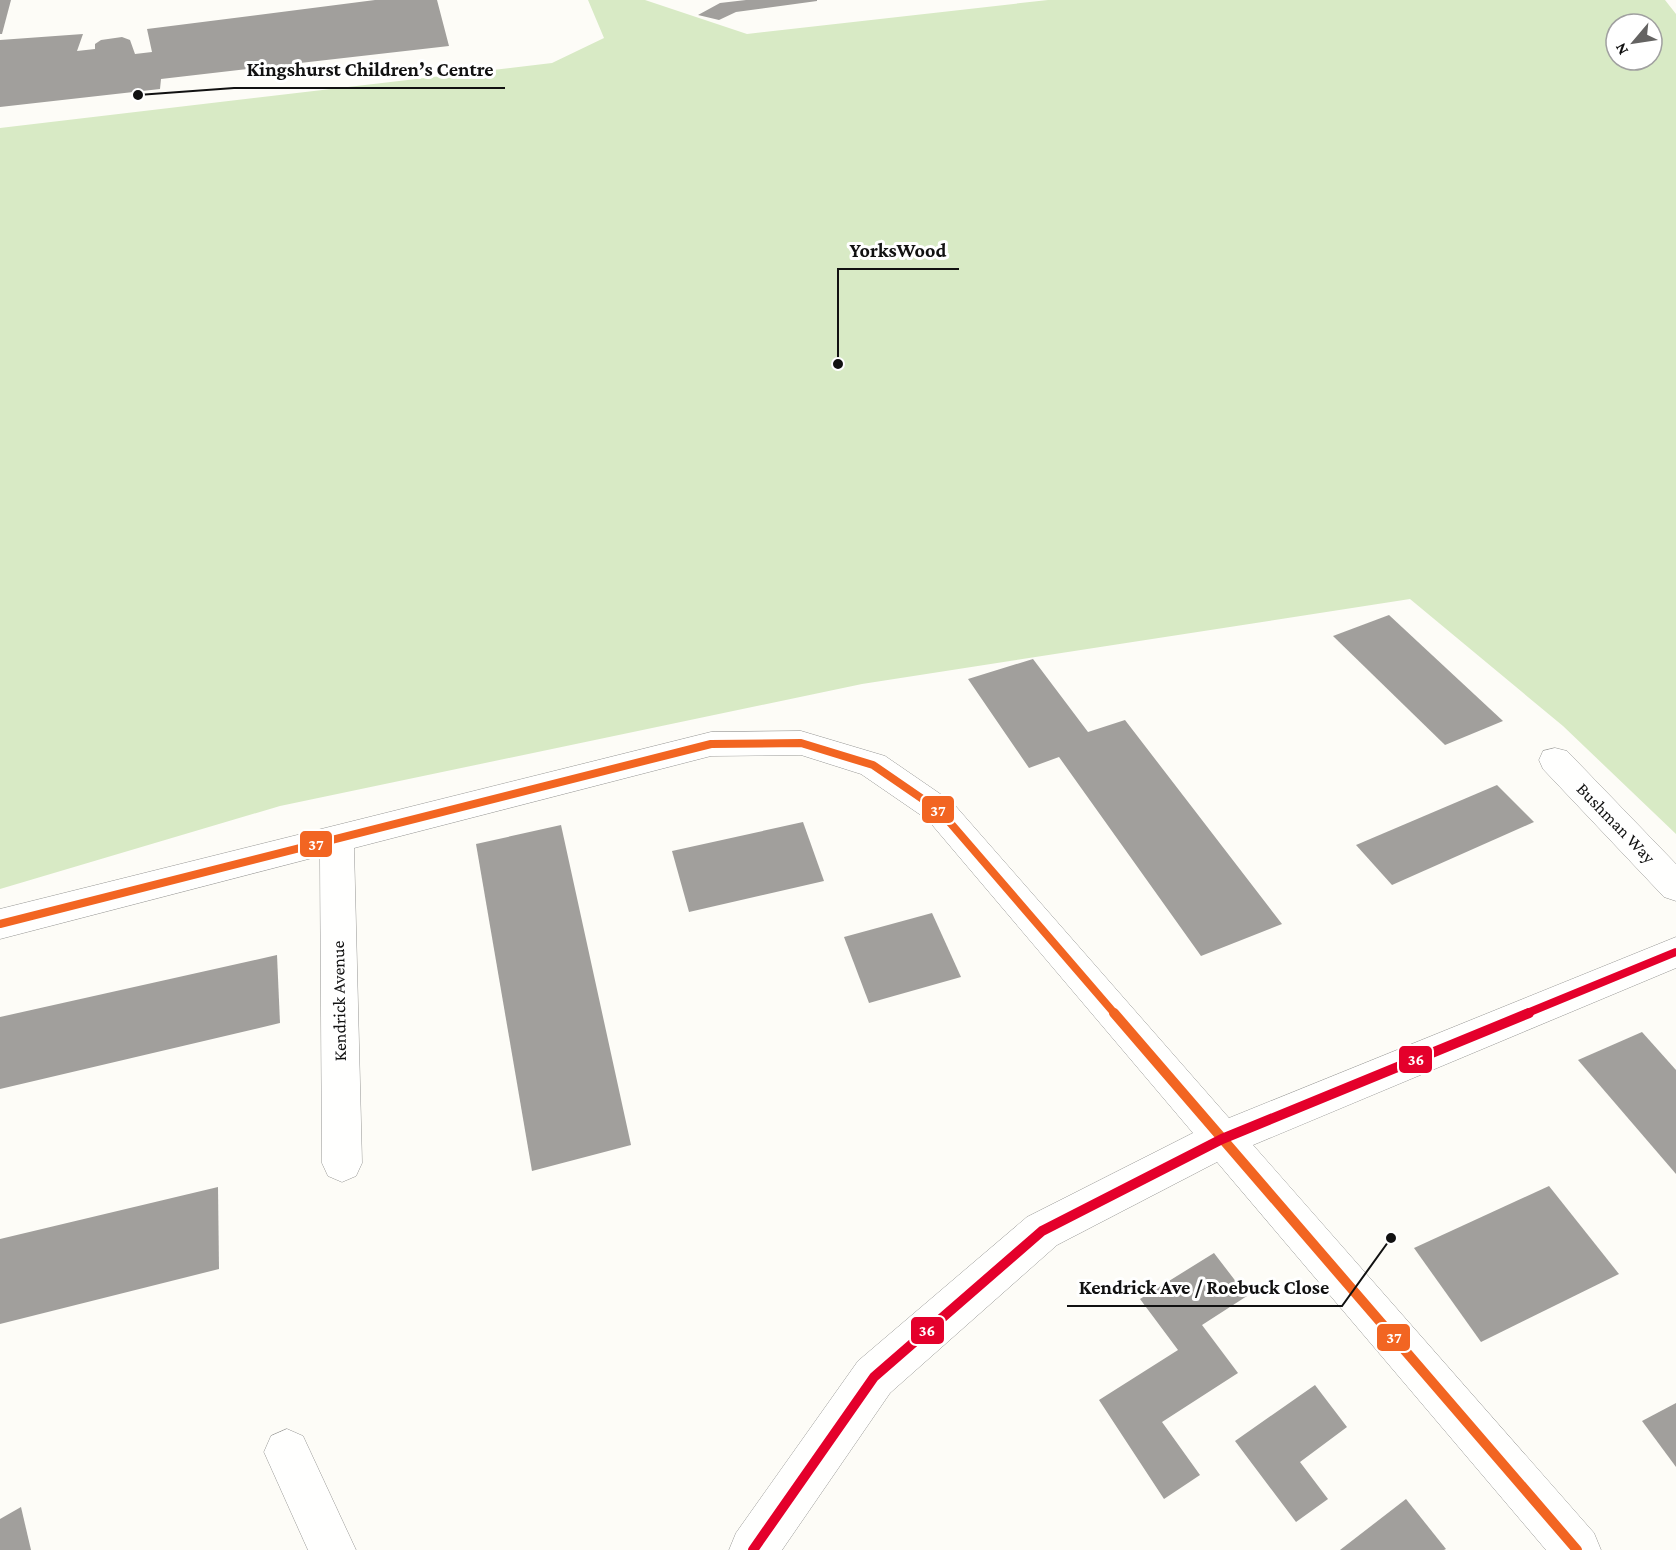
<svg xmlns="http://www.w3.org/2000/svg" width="1676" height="1550" font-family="'Crimson Pro',serif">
<rect width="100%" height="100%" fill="#fdfcf7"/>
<path fill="#d8eac5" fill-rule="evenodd" d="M588,0H645L747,34L1048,0H1665L1676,14V834L1563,726L1410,599L862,684L280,806L0,889V128L552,63L604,38ZM1616,24H1652V60H1616Z"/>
<g fill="#a19f9c">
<path d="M0,0H11L2,34H0Z"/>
<path d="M375,0H437L449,46L161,79L160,89L0,107V40L83,34L77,51L95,49V44L101,40L122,37L130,40L135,54L152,52L147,29Z"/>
<path d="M746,0H817V1L736,12L719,20L698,15L720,3Z"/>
<path d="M1389,615L1503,721L1445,745L1333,636Z"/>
<path d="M1033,659L1088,732L1125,720L1282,924L1201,956L1059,757L1029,768L968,679Z"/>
<path d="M1497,785L1534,822L1392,885L1356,845Z"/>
<path d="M803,822L824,881L689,912L672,851Z"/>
<path d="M561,825L631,1145L532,1171L476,844Z"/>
<path d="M932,913L961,977L869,1003L844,937Z"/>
<path d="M277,955L280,1023L0,1089V1017Z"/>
<path d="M1642,1032L1676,1070V1174L1578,1060Z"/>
<path d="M1549,1186L1619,1274L1481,1342L1414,1248Z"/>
<path d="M218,1187L219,1269L0,1324V1239Z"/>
<path d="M1214,1253L1247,1296L1202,1325L1238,1373L1162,1422L1200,1475L1164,1499L1099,1400L1178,1350L1140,1299Z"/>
<path d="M1315,1385L1347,1427L1300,1462L1328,1499L1296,1522L1235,1441Z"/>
<path d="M1676,1403V1467L1642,1421Z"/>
<path d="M1406,1499L1446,1549L1444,1550H1340Z"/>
<path d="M21,1507L31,1550H0V1519Z"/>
</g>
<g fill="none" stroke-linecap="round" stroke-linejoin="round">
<defs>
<g id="minor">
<path d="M801,731L885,756L952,802L1229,1118L1676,937V968L1253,1145L1594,1533L1601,1550H1546L1217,1162L1057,1245L890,1393L782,1550H729L736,1533L858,1361L1027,1217L1193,1133L928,820L861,774L801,755L711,756L354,848L362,1163L356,1176L342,1182L328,1176L322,1163L320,856L0,939V909L711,732Z"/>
<path d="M1555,748L1567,751L1676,864V901L1664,897L1543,769L1539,760L1543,751Z"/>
<path d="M287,1429L303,1436L356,1550H308L264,1452L271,1436Z"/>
</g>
</defs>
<use href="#minor" stroke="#979795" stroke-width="1"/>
<use href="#minor" fill="#fffffe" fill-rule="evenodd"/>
<defs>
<path id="bus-1-far1" d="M0,924L711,744L801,743L873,765L940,811L1115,1014"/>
<path id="bus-1" d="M1114,1013L1577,1550"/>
<path id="bus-2-far1" d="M1525,1014L1676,952"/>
<path id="bus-2" d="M753,1550L874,1377L1042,1231L1222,1139L1529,1013"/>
</defs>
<use href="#bus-1-far1" stroke="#fff" stroke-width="12"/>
<use href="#bus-1" stroke="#fff" stroke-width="14"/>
<use href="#bus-2-far1" stroke="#fff" stroke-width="12"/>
<use href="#bus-2" stroke="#fff" stroke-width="14"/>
<use href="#bus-1-far1" stroke="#f26522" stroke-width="8"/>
<use href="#bus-1" stroke="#f26522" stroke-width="10"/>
<use href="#bus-2-far1" stroke="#e4002b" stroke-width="8"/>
<use href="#bus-2" stroke="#e4002b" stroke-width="10"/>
</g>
<g text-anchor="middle" stroke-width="6" stroke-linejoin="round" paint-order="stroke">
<g font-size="18" fill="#111" stroke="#fff">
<text transform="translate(1616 823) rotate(46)" y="6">Bushman Way</text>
<text transform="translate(339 1001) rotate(-91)" y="6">Kendrick Avenue</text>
</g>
</g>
<path fill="none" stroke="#111" stroke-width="2" d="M138 95L234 88H505M838 364L838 269H959M1391 1238L1342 1306H1067"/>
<g fill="#111" stroke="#fff" stroke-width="2">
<circle cx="138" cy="95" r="6"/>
<circle cx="838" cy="364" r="6"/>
<circle cx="1391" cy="1238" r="6"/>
</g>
<g font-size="20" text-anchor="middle" font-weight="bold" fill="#111" stroke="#fff" stroke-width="6" stroke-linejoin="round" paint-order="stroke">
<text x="370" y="76">Kingshurst Children’s Centre</text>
<text x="898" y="257">YorksWood</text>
<text x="1204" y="1294">Kendrick Ave / Roebuck Close</text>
</g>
<g stroke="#fff" stroke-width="2">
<rect x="921" y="795" width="34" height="29" rx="6" fill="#f26522"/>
<rect x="299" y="830" width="34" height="28" rx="6" fill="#f26522"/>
<rect x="1398" y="1045" width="35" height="29" rx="6" fill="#e4002b"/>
<rect x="910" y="1316" width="35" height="29" rx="6" fill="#e4002b"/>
<rect x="1376" y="1323" width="35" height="29" rx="6" fill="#f26522"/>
</g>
<g font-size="16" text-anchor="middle" font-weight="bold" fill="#fff">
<text x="938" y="816">37</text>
<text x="316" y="850">37</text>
<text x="1416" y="1065">36</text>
<text x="927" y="1336">36</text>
<text x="1394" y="1343">37</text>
</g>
<g transform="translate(1634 42) rotate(241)"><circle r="28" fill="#ffffff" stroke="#a0a0a0" stroke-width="1.5"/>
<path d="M0-4.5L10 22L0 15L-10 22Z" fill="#646362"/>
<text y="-9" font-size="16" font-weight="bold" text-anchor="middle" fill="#111111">N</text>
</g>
</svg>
